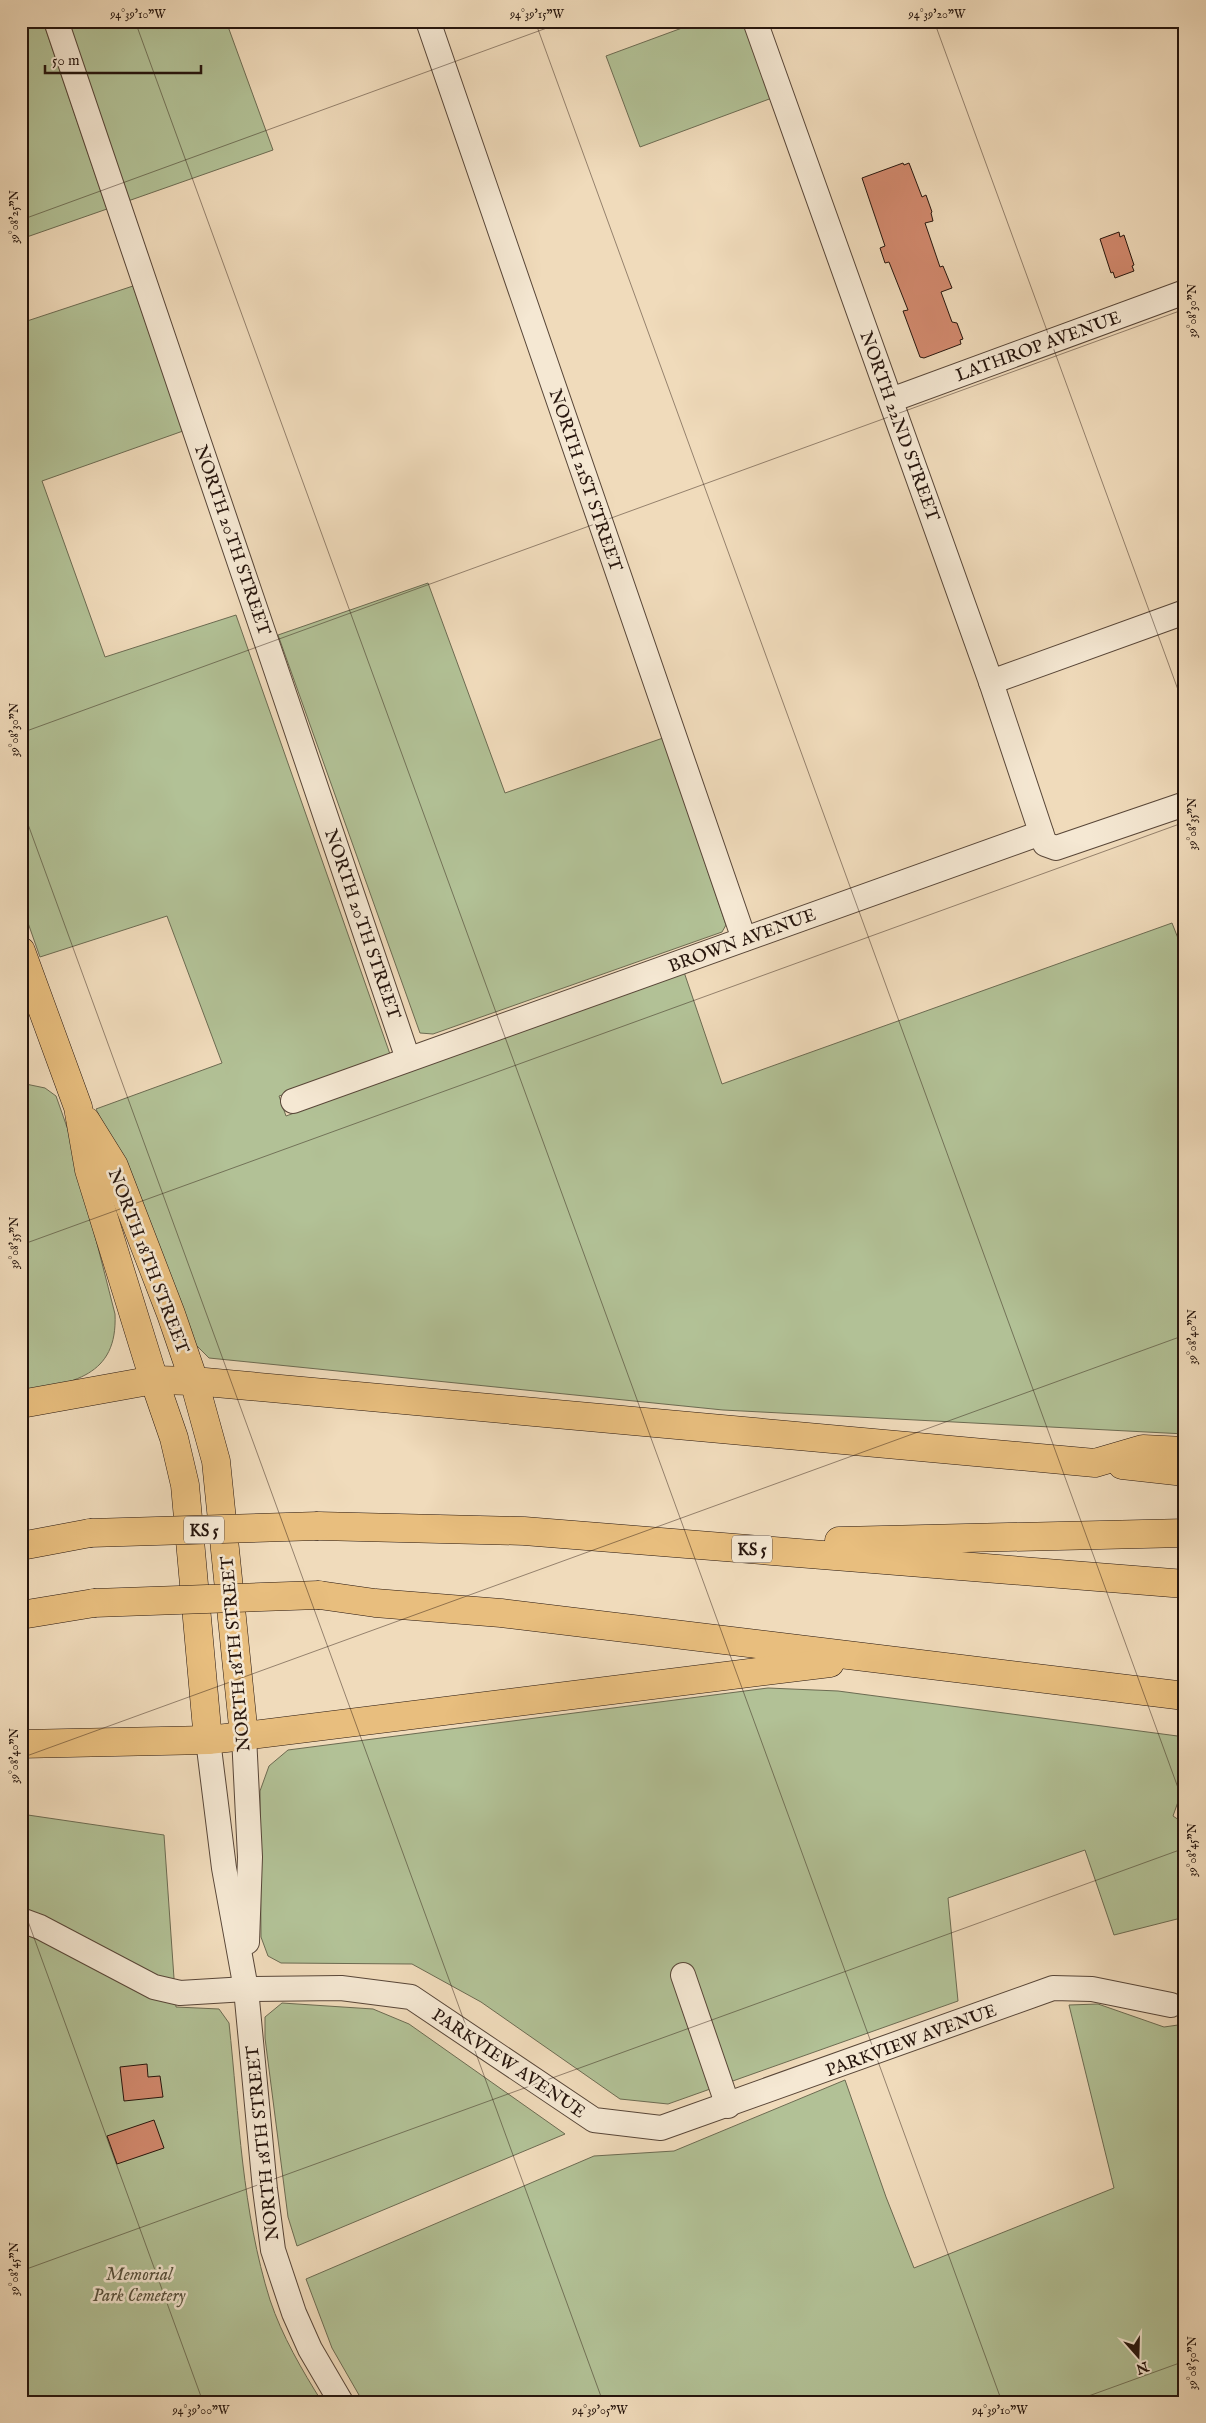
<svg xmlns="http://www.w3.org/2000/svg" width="1206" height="2423" font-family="'IM FELL English',serif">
<rect width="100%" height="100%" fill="#f0dbbb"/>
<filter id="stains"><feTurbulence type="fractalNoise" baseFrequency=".004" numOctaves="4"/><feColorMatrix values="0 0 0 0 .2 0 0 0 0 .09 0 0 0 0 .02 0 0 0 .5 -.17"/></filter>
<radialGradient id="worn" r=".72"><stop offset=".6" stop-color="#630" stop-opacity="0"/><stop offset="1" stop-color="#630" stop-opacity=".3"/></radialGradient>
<g fill="#b2c196" stroke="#6c6b52">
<path d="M21,21H43L107,209L21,239Z"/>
<path d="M67,21H226L273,150L128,201Z"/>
<path d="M701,21H743L772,98L640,147L606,56Z"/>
<path d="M133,286L183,431L42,481L105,657L236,615L391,1057L279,1096L286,1116L684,972L722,1084L1172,923L1185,956V1434L723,1410L209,1358L192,1341L127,1174L96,1109L222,1063L167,916L40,957L21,903V323Z"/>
<path d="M428,583L505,793L663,738L726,925L722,932L433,1034L420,1033L278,635Z"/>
<path d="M21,1083L45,1088L56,1096L68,1130L115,1314C118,1377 72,1383 21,1392Z"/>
<path d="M768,1688L838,1691L1185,1737V1782L1173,1816L1185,1824V1917L1114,1935L1085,1850L948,1898L958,2001L668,2104L620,2099L481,2002L412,1964L281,1963L268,1956L261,1937L260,1791L269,1766L288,1750Z"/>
<path d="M21,1814L164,1835L176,2007L219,2009L229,2023C239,2116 242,2211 270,2300C282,2336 302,2370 322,2402H21Z"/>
<path d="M282,2003L373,2009L409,2024L565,2134L297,2246L288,2217L265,2038V2017Z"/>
<path d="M1098,2004L1164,2027L1185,2024V2402H363L332,2348L306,2279L594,2156L674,2151L845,2080L886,2197L914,2268L1114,2188L1069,2005Z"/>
</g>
<g fill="#d38a6f" stroke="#26150d">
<path d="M903,163L904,165L909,163L922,197L926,195L932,212L931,213L933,221L925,223L940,267L943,266L952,288L941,292L952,322L957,323L963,339L960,340L961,344L924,358L920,357L903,311L908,310L889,262L885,263L880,248L885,246L862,178Z"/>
<path d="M1119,232L1120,237L1124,235L1134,265L1132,266L1134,271L1115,278L1113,272L1111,273L1100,239Z"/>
<path d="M147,2064L148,2077L160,2076L163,2097L124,2101L120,2067Z"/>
<path d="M154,2120L164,2148L117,2164L107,2136Z"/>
</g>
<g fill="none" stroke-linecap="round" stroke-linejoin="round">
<defs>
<g id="minor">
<path d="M56,21L408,1059"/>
<path d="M428,21L744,939"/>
<path d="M755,21L991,682L1045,844L1056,848L1185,804"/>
<path d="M891,400L1185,292"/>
<path d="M991,682L1185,612"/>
<path d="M293,1101L1041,833"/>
<path d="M244,1736L250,1857L247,1942"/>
<path d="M208,1740L224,1868L246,1989L265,2189L273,2250L294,2313L310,2349L341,2402"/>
<path d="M21,1920L40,1927L154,1987L180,1993L246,1989L341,1988L411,1997L594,2120L661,2128L1053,1988L1092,1989L1171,2005"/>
<path d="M683,1975L728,2106"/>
</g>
<g id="major">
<path d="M21,951L78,1107L89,1170L154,1380L174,1438L185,1485L208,1740"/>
<path d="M86,1121L114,1166L171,1314L194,1381L216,1461L244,1736"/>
</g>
<g id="highway">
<path d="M21,1404L154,1380L194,1381L1095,1463L1143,1449L1185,1451"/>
<path d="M1122,1465L1185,1472"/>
<path d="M318,1526L524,1531L1185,1584"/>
<path d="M839,1541L1185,1533"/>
<path d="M21,1546L90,1533"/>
<path d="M319,1595L375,1603L501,1613L1185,1696"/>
<path d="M21,1615L94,1603"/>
<path d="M21,1744L208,1740L244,1736L830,1663"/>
</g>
</defs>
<use href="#minor" stroke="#584638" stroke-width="26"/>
<use href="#major" stroke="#26150d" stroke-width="29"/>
<use href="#highway" stroke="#26150d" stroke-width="29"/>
<use href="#minor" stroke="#f5e8d3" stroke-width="24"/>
<use href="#major" stroke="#e8be7e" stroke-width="28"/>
<use href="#highway" stroke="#e8be7e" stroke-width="28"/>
<defs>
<g id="highway-bridge">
<path d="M90,1533L318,1526"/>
<path d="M94,1603L319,1595"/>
</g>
</defs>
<use href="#highway-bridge" stroke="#26150d" stroke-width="29" stroke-linecap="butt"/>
<use href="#highway-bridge" stroke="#e8be7e" stroke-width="28"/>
</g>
<path fill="none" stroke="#26150d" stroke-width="1" stroke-opacity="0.45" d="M135,21L1002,2402M535,21L1185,1807M934,21L1185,709M21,220L566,21M21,733L1185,309M21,805L603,2402M21,1245L1185,822M21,1758L1185,1335M21,1902L203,2402M21,2271L1185,1848M1072,2402L1185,2361"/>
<g text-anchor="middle" stroke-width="5" stroke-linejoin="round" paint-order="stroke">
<g fill="#f5e8d3" stroke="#645448" stroke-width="1">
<rect x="184" y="1516.5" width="40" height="27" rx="4"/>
<rect x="732" y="1535.5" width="40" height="27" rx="4"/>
</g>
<g font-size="16" font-weight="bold" fill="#26150d">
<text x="204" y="1536">KS 5</text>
<text x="752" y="1555">KS 5</text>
</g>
<g font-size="18" fill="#26150d" stroke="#f5e8d3">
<text transform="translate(1038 346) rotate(-20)" y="6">LATHROP AVENUE</text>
<text transform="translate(900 426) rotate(70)" y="6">NORTH 22ND STREET</text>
<text transform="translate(586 480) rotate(71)" y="6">NORTH 21ST STREET</text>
<text transform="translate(233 540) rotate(71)" y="6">NORTH 20TH STREET</text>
<text transform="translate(363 924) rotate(71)" y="6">NORTH 20TH STREET</text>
<text transform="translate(742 940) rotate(-20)" y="6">BROWN AVENUE</text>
<text transform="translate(149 1261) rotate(69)" y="6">NORTH 18TH STREET</text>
<text transform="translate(235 1654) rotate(-95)" y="6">NORTH 18TH STREET</text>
<text transform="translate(911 2040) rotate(-20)" y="6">PARKVIEW AVENUE</text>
<text transform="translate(509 2063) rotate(34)" y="6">PARKVIEW AVENUE</text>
<text transform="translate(262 2143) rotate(-96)" y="6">NORTH 18TH STREET</text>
</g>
<g font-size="18" font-style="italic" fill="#57513d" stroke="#f5e8d3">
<text x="139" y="2280">Memorial<tspan x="139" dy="21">Park Cemetery</tspan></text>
</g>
</g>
<rect width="1206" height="2423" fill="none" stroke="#f0dbbb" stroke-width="55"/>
<g transform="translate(1138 2356) rotate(160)" stroke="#f5e8d3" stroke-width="4" paint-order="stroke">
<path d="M0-4L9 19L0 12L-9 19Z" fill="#26150d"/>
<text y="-8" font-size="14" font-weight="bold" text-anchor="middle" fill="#26150d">N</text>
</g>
<path d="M45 65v8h156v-8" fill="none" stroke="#26150d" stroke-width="2.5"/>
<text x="52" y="65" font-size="15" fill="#26150d" stroke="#f5e8d3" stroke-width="4" paint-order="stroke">50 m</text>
<rect x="28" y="28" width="1150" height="2368" fill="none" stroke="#26150d" stroke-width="2"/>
<g font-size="12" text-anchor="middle" fill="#26150d">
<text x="138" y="18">94°39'10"W</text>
<text x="537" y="18">94°39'15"W</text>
<text x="937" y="18">94°39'20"W</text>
<text transform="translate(14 217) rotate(-90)" y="4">39°08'25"N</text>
<text transform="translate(1192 311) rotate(-90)" y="4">39°08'30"N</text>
<text transform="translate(14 730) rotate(-90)" y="4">39°08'30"N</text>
<text transform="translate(1192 824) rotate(-90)" y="4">39°08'35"N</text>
<text transform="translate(14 1243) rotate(-90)" y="4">39°08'35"N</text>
<text transform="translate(1192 1337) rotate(-90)" y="4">39°08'40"N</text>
<text transform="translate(14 1756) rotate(-90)" y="4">39°08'40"N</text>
<text transform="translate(1192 1850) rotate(-90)" y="4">39°08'45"N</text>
<text transform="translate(14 2269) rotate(-90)" y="4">39°08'45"N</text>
<text transform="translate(1192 2363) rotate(-90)" y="4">39°08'50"N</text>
<text x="201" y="2414">94°39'00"W</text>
<text x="600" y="2414">94°39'05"W</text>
<text x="1000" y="2414">94°39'10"W</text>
</g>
<rect width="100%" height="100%" filter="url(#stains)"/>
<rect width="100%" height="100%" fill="url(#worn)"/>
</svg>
